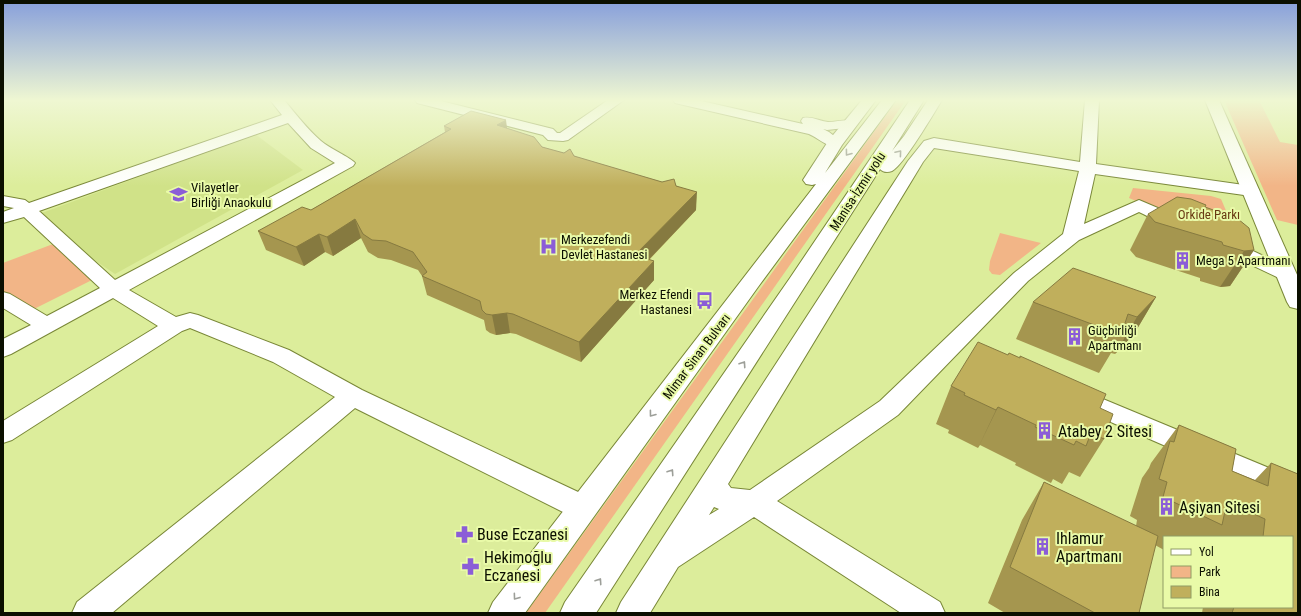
<svg xmlns="http://www.w3.org/2000/svg" width="1301" height="616" font-family="'Roboto Condensed',sans-serif">
<rect width="100%" height="100%" fill="#dced9b"/>
<path fill="#d0e288" d="M255,134L303,170L115,274L31,217Z"/>
<g fill="#f2b587">
<path d="M897,100H906L545,613H526Z"/>
<path d="M1224,100H1259L1280,142L1298,145V225L1277,220Z"/>
<path d="M1133,188L1211,196L1221,199L1240,243L1227,240L1129,198Z"/>
<path d="M1000,233L1041,243L1000,275L992,274L989,270L990,261Z"/>
<path d="M53,244L100,276L30,311L3,296V263Z"/>
</g>
<g fill="none" stroke-linecap="round" stroke-linejoin="round">
<defs>
<g id="street">
<path d="M270,100H284C296,114 307,129 321,141C329,148 351,158 355,163L353,166L129,290L176,317L190,313L198,315L289,350L362,390L593,499L597,508L593,517L583,520L573,517L355,408L112,613H72L77,602L335,397L273,362L190,328L182,331L12,440L3,443V421L158,326L113,298L11,354L3,357V339L31,325L3,308V292L10,294L47,316L100,288L24,217L3,223V212L14,208L3,206V196L25,200L29,203L282,115ZM288,123L311,148L335,163L115,280L39,211Z"/>
<path d="M415,100H437L553,129L557,133H560L608,100H624L568,140L563,141L548,140L543,135L417,103Z"/>
<path d="M673,100H697L803,124L801,121L803,118C812,116 819,121 828,122C837,122 845,119 854,121L856,124L854,127L827,130L823,129L829,132L843,143L840,146C829,149 820,139 809,134L675,103Z"/>
<path d="M1085,100H1099L1096,164L1251,186L1257,187L1259,191L1257,195L1251,196L1095,174L1084,224L1139,200L1186,220L1189,224L1186,228C1171,232 1153,218 1139,212L1079,240L1028,281L898,415L777,501L940,602L945,613H901L754,517L678,567L650,613H616L621,602L908,161L924,141L934,138L1080,162ZM934,148L1079,171L1063,234L1014,273L880,401L750,490L731,488L728,484L923,162ZM714,507L719,509L709,515Z"/>
<path d="M1225,239L1232,241L1293,270L1296,274L1293,278L1286,280L1279,278L1218,249L1216,245L1218,241Z"/>
<path d="M1074,387L1298,480V504L1065,402L1062,396L1065,390Z"/>
</g>
<path id="secondary" d="M1205,100H1219L1298,277V309L1290,307L1287,302Z"/>
<g id="highway">
<path d="M862,100H876L842,145L825,173L882,100H896L758,287L525,613H488L493,602L816,184L812,185L806,184L803,180L829,140Z"/>
<path d="M910,100H924L892,151L904,136L928,100H942C934,113 903,166 892,171C887,173 883,172 880,169L596,613H560L565,602L790,278Z"/>
</g>
</defs>
<use href="#street" stroke="#798737" stroke-width="2"/>
<use href="#secondary" stroke="#798737" stroke-width="2"/>
<use href="#highway" stroke="#798737" stroke-width="2"/>
<use href="#street" fill="#fff" fill-rule="evenodd"/>
<use href="#secondary" fill="#fff" fill-rule="evenodd"/>
<use href="#highway" fill="#fff" fill-rule="evenodd"/>
</g>
<g fill="#a5964f">
<path d="M444,126L507,129L542,147L676,186L696,210L649,260L654,261V280L581,362L516,334L510,333L496,335L490,333L486,330L484,320L427,295L422,276L418,270L391,260L378,258L368,252L361,238L333,256L325,252L304,266L266,250L258,231L311,210L445,132Z"/>
<path d="M1205,207L1254,250L1230,286L1220,287L1200,281V278L1136,257L1130,250L1148,214Z"/>
<path d="M1156,297L1134,334L1115,354L1111,353L1099,373L1016,339L1033,302Z"/>
<path d="M951,386L1100,408L1104,439L1080,477L1069,472L1062,484L1053,479L1051,483L1015,465L1016,463L980,445L978,448L948,433L949,430L936,424Z"/>
<path d="M1179,425L1236,449L1232,471L1255,480L1271,463L1298,474V613H1202L1203,607H1292V537H1164V550L1155,545L1139,613H1005L988,603L1022,520L1044,482L1136,526L1137,520L1130,516L1142,478L1149,468L1151,463Z"/>
</g>
<g fill="#867a40">
<path d="M506,120L508,136L497,125Z"/>
<path d="M697,192L696,210L635,274V255Z"/>
<path d="M355,219L361,238L333,256L327,237Z"/>
<path d="M319,234L325,252L304,266L296,247Z"/>
<path d="M1254,250L1230,286L1220,287L1244,251Z"/>
<path d="M654,261V280L581,362L579,342Z"/>
<path d="M1156,297L1134,334L1115,354L1137,317Z"/>
<path d="M507,313L510,333L496,335L492,315Z"/>
<path d="M998,407L978,448L996,410Z"/>
</g>
<g fill="#c0af5c" stroke="#867a40">
<path d="M471,111L506,120L497,125L534,137L542,147L564,153L570,149L574,156L662,182L674,179L676,186L697,192L635,255L654,261L579,342L513,314L507,313L492,315L486,314L482,310L480,301L422,276L427,272L413,252L386,241L372,240L363,234L355,219L327,237L319,234L296,247L258,231L302,207L311,210L451,129L444,126Z"/>
<path d="M1177,197L1191,199L1206,205L1205,207L1238,219L1249,228L1254,250L1244,251L1223,245L1222,242L1155,222L1148,214Z"/>
<path d="M1073,268L1156,297L1137,317L1128,314L1121,335L1033,302Z"/>
<path d="M978,342L1008,355L1009,353L1020,358V356L1106,394L1100,408L1113,414L1104,439L1091,433L1086,446L1076,441L1074,445L1035,427L1036,425L998,407L996,410L964,395L965,393L951,386Z"/>
<path d="M1179,425L1236,449L1232,471L1268,486L1271,463L1298,474V613H1232L1234,607H1292V537H1263L1265,519L1227,502L1222,525L1163,497L1167,482L1159,479L1170,441L1174,442Z"/>
<path d="M1044,482L1158,536L1139,613H1095L1010,567Z"/>
</g>
<defs><path id="oneway-chevron" d="M-2-3.5L2.5 0L-2 3.5" fill="none" stroke-width="1.6" stroke-linecap="round" stroke-linejoin="round"/></defs>
<g stroke="#9d9f99">
<use href="#oneway-chevron" transform="translate(848 153) rotate(127)"/>
<use href="#oneway-chevron" transform="translate(899 153) rotate(-50)"/>
<use href="#oneway-chevron" transform="translate(743 364) rotate(-56)"/>
<use href="#oneway-chevron" transform="translate(652 414) rotate(127)"/>
<use href="#oneway-chevron" transform="translate(671 472) rotate(-56)"/>
<use href="#oneway-chevron" transform="translate(599 581) rotate(-56)"/>
<use href="#oneway-chevron" transform="translate(516 597) rotate(126)"/>
</g>
<linearGradient id="sky" x2="0" y2="1"><stop stop-color="#879fdb"/><stop offset="0.54" stop-color="#eff7d2"/><stop offset="1" stop-color="#eff7d2" stop-opacity="0"/></linearGradient>
<rect width="1301" height="186" fill="url(#sky)"/>
<defs>
<symbol id="school-bare" viewBox="-9 -9 18 18"><path d="M0-5L7-2L0 1L-7-2ZM-4 1L0 2.5L4 1V4Q0 6-4 4Z" fill="#8b5dd7" stroke="#e9faa8" stroke-width="2.5" paint-order="stroke"/></symbol>
<symbol id="hospital-bare" viewBox="-9 -9 18 18"><path d="M-5-5h3v3.5h4V-5h3V5h-3V1.5h-4V5h-3Z" fill="#8b5dd7" stroke="#e9faa8" stroke-width="2.5" paint-order="stroke"/></symbol>
<symbol id="building-bare" viewBox="-9 -9 18 18"><path d="M-4-6H4V6H1V3H-1V6H-4ZM-2.5-4.3h1.7v1.8h-1.7ZM.8-4.3h1.7v1.8H.8ZM-2.5-1h1.7V.8h-1.7ZM.8-1h1.7V.8H.8Z" fill="#8b5dd7" stroke="#e9faa8" stroke-width="2.5" paint-order="stroke"/></symbol>
<symbol id="bus-bare" viewBox="-9 -9 18 18"><path d="M-5-6H5V4H4V6H2V4H-2V6H-4V4H-5ZM-3.5-4V0h7V-4ZM-3.5 1.2v1.5H-2V1.2ZM2 1.2v1.5H3.5V1.2Z" fill="#8b5dd7" stroke="#e9faa8" stroke-width="2.5" paint-order="stroke"/></symbol>
<symbol id="pharmacy-bare" viewBox="-9 -9 18 18"><path d="M-2-6h4v4h4v4h-4v4h-4v-4h-4v-4h4Z" fill="#8b5dd7" stroke="#e9faa8" stroke-width="2.5" paint-order="stroke"/></symbol>
</defs>
<g fill-rule="evenodd">
<use href="#school-bare" x="166" y="182" width="25" height="25"/>
<use href="#hospital-bare" x="536" y="234" width="25" height="25"/>
<use href="#building-bare" x="1170" y="248" width="25" height="25"/>
<use href="#bus-bare" x="692" y="288" width="25" height="25"/>
<use href="#building-bare" x="1062" y="324" width="25" height="25"/>
<use href="#building-bare" x="1032" y="418" width="25" height="25"/>
<use href="#building-bare" x="1154" y="494" width="25" height="25"/>
<use href="#pharmacy-bare" x="452" y="522" width="25" height="25"/>
<use href="#building-bare" x="1030" y="534" width="25" height="25"/>
<use href="#pharmacy-bare" x="458" y="554" width="25" height="25"/>
</g>
<g text-anchor="middle" stroke-width="4" stroke-linejoin="round" paint-order="stroke">
<g font-size="13" fill="#0b0f00" stroke="#e9faa8" text-anchor="start">
<text x="191" y="192">Vilayetler<tspan x="191" dy="15">Birliği Anaokulu</tspan></text>
<text x="561" y="244">Merkezefendi<tspan x="561" dy="15">Devlet Hastanesi</tspan></text>
<text x="1196" y="265">Mega 5 Apartmanı</text>
<text x="692" y="299" text-anchor="end">Merkez Efendi<tspan x="692" dy="15">Hastanesi</tspan></text>
<text x="1088" y="335">Güçbirliği<tspan x="1088" dy="15">Apartmanı</tspan></text>
</g>
<g font-size="13" fill="#0b0f00" stroke="#e9faa8">
<text transform="translate(857 191) rotate(-57)" y="5">Manisa-İzmir yolu</text>
<text transform="translate(696 356) rotate(-53)" y="5">Mimar Sinan Bulvarı</text>
</g>
<g font-size="13" fill="#693b13" stroke="#e9faa8">
<text x="1209" y="219">Orkide Parkı</text>
</g>
<g font-size="16" fill="#0b0f00" stroke="#e9faa8" text-anchor="start">
<text x="1058" y="437">Atabey 2 Sitesi</text>
<text x="1179" y="513">Aşiyan Sitesi</text>
<text x="477" y="540">Buse Eczanesi</text>
<text x="1056" y="544">Ihlamur<tspan x="1056" dy="18">Apartmanı</tspan></text>
<text x="484" y="563">Hekimoğlu<tspan x="484" dy="18">Eczanesi</tspan></text>
</g>
</g>
<rect width="1301" height="616" fill="none" stroke="#0b0f00" stroke-width="8"/>
<rect x="1163" y="536" width="130" height="72" fill="#e9faa8" stroke="#909c65"/>
<rect x="1171" y="549" width="20" height="6" fill="#ffffff" stroke="#909c65"/>
<text x="1199" y="556" font-size="12" fill="#0b0f00">Yol</text>
<rect x="1171" y="566" width="20" height="12" fill="#f2b587" stroke="#909c65"/>
<text x="1199" y="576" font-size="12" fill="#0b0f00">Park</text>
<rect x="1171" y="586" width="20" height="12" fill="#c0af5c" stroke="#909c65"/>
<text x="1199" y="596" font-size="12" fill="#0b0f00">Bina</text>
</svg>
